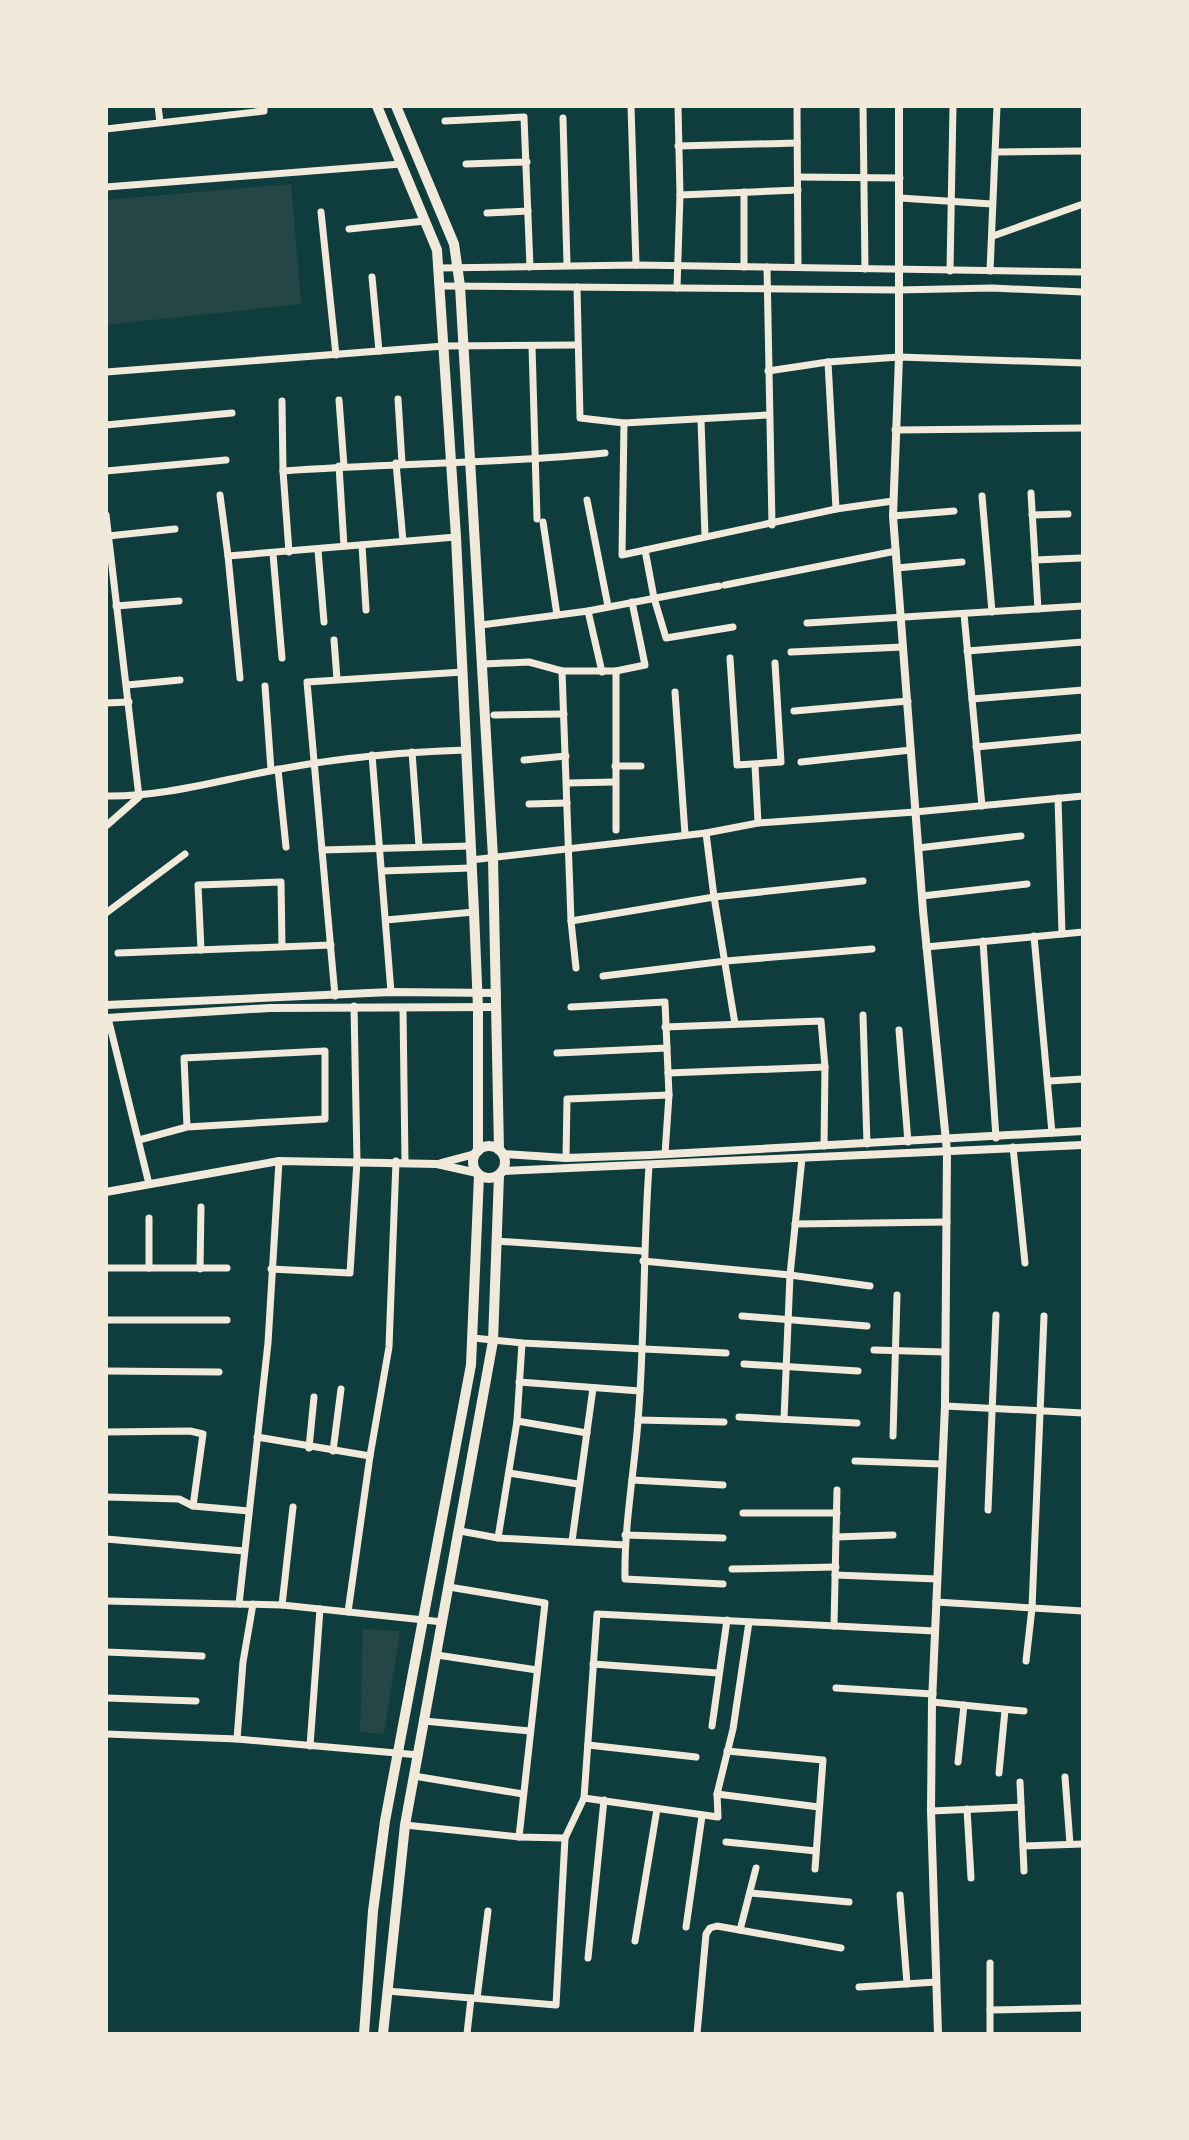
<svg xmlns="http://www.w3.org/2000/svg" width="1189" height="2140" font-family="Merriweather,serif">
<rect width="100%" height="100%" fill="#0f3d3e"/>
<g fill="#244646">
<path d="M291,184L301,304L106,325V200Z"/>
<path d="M363,1629L400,1631L384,1734L360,1732Z"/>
</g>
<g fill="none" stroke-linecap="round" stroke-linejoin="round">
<g stroke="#f1e9da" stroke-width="7">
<path d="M158,106L160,122"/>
<path d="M631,106L636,265"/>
<path d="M797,106L798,267"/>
<path d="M863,106L865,269"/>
<path d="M563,118L567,265"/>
<path d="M445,121L524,117L530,267"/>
<path d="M106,129L264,111V106"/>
<path d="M678,146L797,143"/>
<path d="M996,152L1083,151"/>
<path d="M466,164L527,162"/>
<path d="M798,177L900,178"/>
<path d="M106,187L401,164"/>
<path d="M680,195L798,190"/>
<path d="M900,198L992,204"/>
<path d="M321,212L336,355"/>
<path d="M487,213L528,211"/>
<path d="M349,229L425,221"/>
<path d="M993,236L1083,204"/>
<path d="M744,267V192"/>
<path d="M767,267L772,525"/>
<path d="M438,268L636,265L1083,272"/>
<path d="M950,271L953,106"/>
<path d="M990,271L997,106"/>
<path d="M372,277L379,351"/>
<path d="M439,286L898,290L992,288L1083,292"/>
<path d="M577,287L580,418L624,423L768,415"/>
<path d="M677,288L680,195L678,106"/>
<path d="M532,346L537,519"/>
<path d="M768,371L828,362"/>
<path d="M106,372L444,346L577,345"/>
<path d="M398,399L402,463"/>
<path d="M339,400L344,466"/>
<path d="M282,401L283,471L289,552"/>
<path d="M701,420L705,536"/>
<path d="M624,423L622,555L836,509L893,501"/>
<path d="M106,425L232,413"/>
<path d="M895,430L1083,428"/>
<path d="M396,463L403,541"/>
<path d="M339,466L344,546"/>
<path d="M106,471L226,460"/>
<path d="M283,471C390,463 498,464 605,453"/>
<path d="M1031,493L1038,609"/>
<path d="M220,495L228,556L456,537"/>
<path d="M982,496L992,612"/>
<path d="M587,500L608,606"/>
<path d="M836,509L828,362L899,357L1083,363"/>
<path d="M106,515L139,797L106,826"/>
<path d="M1032,515L1068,514"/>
<path d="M893,516L954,511"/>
<path d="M543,522L557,615"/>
<path d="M108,536L175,529"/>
<path d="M362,545L366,610"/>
<path d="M318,550L324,622"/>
<path d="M645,550L654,598L666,638L733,627"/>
<path d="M273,554L282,658"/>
<path d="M228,556L240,678"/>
<path d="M1035,560L1081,558"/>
<path d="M897,568L962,562"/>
<path d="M725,585L896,551"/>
<path d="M116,606L179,601"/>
<path d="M588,611L602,672"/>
<path d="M964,614L982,806"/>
<path d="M807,623L1083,606"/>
<path d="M481,625L588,611L719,586"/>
<path d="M334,640L337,679"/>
<path d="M967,651L1083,642"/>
<path d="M791,652L903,647"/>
<path d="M730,658L737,765L781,762L775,663"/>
<path d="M483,664L529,662L562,671H616L645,665L632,602"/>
<path d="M562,671L571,921L576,968"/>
<path d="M127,685L180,680"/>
<path d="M265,686L271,770"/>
<path d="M675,692L685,834"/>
<path d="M972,699L1083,690"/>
<path d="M106,703L129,702"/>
<path d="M794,711L908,701"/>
<path d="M494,715L564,714"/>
<path d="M976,747L1083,737"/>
<path d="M412,752L419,846"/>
<path d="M372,755L391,992"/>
<path d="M524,760L566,756"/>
<path d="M801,762L911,750"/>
<path d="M755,765L758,823"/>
<path d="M615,766H641"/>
<path d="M278,769L286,847"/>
<path d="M567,783L614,782"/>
<path d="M106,796C162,797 216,781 270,771C335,758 400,752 466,750"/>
<path d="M1058,798L1062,934"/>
<path d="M529,804L567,803"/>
<path d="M616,830V671"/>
<path d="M706,833L714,897L735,1024"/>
<path d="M918,848L1021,836"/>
<path d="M322,850L471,846"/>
<path d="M471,860L706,833L758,823L915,812L1083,796"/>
<path d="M382,871L471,868"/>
<path d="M922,896L1027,884"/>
<path d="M106,913L185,854"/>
<path d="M386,920L474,912"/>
<path d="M571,921L714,897L863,881"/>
<path d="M1034,936L1052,1133"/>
<path d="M983,941L996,1138"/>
<path d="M926,947L1083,932"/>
<path d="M201,950L198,885L281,882L282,946"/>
<path d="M118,953L331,945"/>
<path d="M603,976L726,961L872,949"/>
<path d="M335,996L307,682L463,672"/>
<path d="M571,1007L665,1002L669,1095L665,1154"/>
<path d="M403,1008L405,1162"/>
<path d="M863,1015L867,1144"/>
<path d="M108,1018L149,1184"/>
<path d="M665,1027L821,1021L825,1067L824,1146"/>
<path d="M899,1030L908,1142"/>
<path d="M557,1053L667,1048"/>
<path d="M668,1073L825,1067"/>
<path d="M1049,1081L1083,1079"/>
<path d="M139,1140L187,1127L325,1119V1051L184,1058L187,1127"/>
<path d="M1013,1147L1025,1263"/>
<path d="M566,1158L567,1099L669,1095"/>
<path d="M649,1166C643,1251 645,1336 638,1421C634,1474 624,1526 625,1579L723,1584"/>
<path d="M149,1218V1268"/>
<path d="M795,1224L947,1222"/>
<path d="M496,1241L643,1251"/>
<path d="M643,1261L790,1275L870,1286"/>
<path d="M106,1268H227"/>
<path d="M200,1269L201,1207"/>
<path d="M271,1269L350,1273L357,1161L354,1006"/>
<path d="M742,1316L867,1326"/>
<path d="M106,1320H227"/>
<path d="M473,1338L522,1343L726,1353"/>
<path d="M874,1350L944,1352"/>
<path d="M744,1364L858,1371"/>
<path d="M106,1371L219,1372"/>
<path d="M519,1382L640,1391"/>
<path d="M945,1406L1083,1413"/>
<path d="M739,1417L857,1423"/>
<path d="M784,1419L790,1275L802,1158"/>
<path d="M638,1420L724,1422"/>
<path d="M517,1421L587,1433"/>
<path d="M106,1432L190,1431L203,1434L193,1506"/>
<path d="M893,1436L897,1295"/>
<path d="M257,1437L370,1456L389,1347L396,1161"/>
<path d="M309,1448L314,1397"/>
<path d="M333,1451L341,1389"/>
<path d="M855,1461L941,1464"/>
<path d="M509,1473L578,1484"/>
<path d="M632,1480L723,1485"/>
<path d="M106,1497L179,1499L193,1506L249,1511"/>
<path d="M988,1510L996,1315"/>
<path d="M743,1513H837"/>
<path d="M460,1531L498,1538L625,1545"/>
<path d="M625,1535L723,1538"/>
<path d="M836,1537L893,1535"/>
<path d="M498,1538L517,1421L522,1343"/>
<path d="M106,1539L244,1551"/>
<path d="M572,1541L593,1388"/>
<path d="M732,1569L836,1567"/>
<path d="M835,1575L937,1579"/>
<path d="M449,1587L545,1603L519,1837"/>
<path d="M106,1601L282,1605L443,1622"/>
<path d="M936,1602L1083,1611"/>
<path d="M239,1604L268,1343L279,1161"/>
<path d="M282,1605L293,1507"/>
<path d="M348,1612L370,1456"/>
<path d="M834,1626L837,1490"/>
<path d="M106,1652L202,1656"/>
<path d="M437,1655L537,1670"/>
<path d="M1026,1661L1032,1608L1044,1316"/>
<path d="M593,1664L718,1673"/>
<path d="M836,1688L933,1694"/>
<path d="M106,1698L196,1701"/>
<path d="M932,1702L1024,1711"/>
<path d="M424,1721L530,1731"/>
<path d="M712,1726L727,1620"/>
<path d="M106,1734L237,1739L419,1755"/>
<path d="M237,1739L243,1662L253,1604"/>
<path d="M588,1745L696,1757"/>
<path d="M310,1746L320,1609"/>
<path d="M727,1751L823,1760L815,1869"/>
<path d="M958,1762L964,1705"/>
<path d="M999,1773L1005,1710"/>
<path d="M414,1776L523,1794"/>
<path d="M1065,1777L1070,1844"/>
<path d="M1020,1782L1024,1871"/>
<path d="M717,1794L819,1807"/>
<path d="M584,1798L718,1817L717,1794L733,1729L749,1622"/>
<path d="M967,1809L971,1878"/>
<path d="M931,1811L1021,1807"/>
<path d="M405,1825L519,1837L565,1838L584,1798L597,1614L935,1631"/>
<path d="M726,1842L816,1851"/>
<path d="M1023,1846L1083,1844"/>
<path d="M750,1893L849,1902"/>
<path d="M900,1895L907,1984"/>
<path d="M686,1927L702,1816"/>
<path d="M740,1930L756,1868"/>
<path d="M635,1941L657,1809"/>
<path d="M588,1958L604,1800"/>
<path d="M990,1963V2034"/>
<path d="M859,1987L936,1982"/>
<path d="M387,1991L556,2005L565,1838"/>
<path d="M477,1998L488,1911"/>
<path d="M990,2010L1083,2008"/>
<path d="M467,2034L471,1998"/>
<path d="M697,2034L706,1934L710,1928L717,1926L841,1948"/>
</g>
<g stroke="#f1e9da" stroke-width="8">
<path d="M899,106V357L893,516L923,911L947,1151L945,1406L932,1702L931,1811L938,2034"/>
<path d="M106,1005L391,992L497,993"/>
<path d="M106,1018L270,1008L497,1007"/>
<path d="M503,1154L566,1158L650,1155L1083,1131"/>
<path d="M441,1163L475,1154"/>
<path d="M503,1171L1083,1145"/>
<path d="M106,1192L279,1161L437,1164L477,1173"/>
</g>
<g stroke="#f1e9da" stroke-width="10">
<path d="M377,106L437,250L456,537L474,912L478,1008V1151"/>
<path d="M396,106L454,244L460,286L493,857L499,1150"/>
<circle cx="489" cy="1162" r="16"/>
<path d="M364,2034L373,1911L385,1821L471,1365L479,1175"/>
<path d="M383,2034L405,1825L493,1341L499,1175"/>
</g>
</g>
<rect width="1189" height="2140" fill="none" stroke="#f1e9da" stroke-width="216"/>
</svg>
